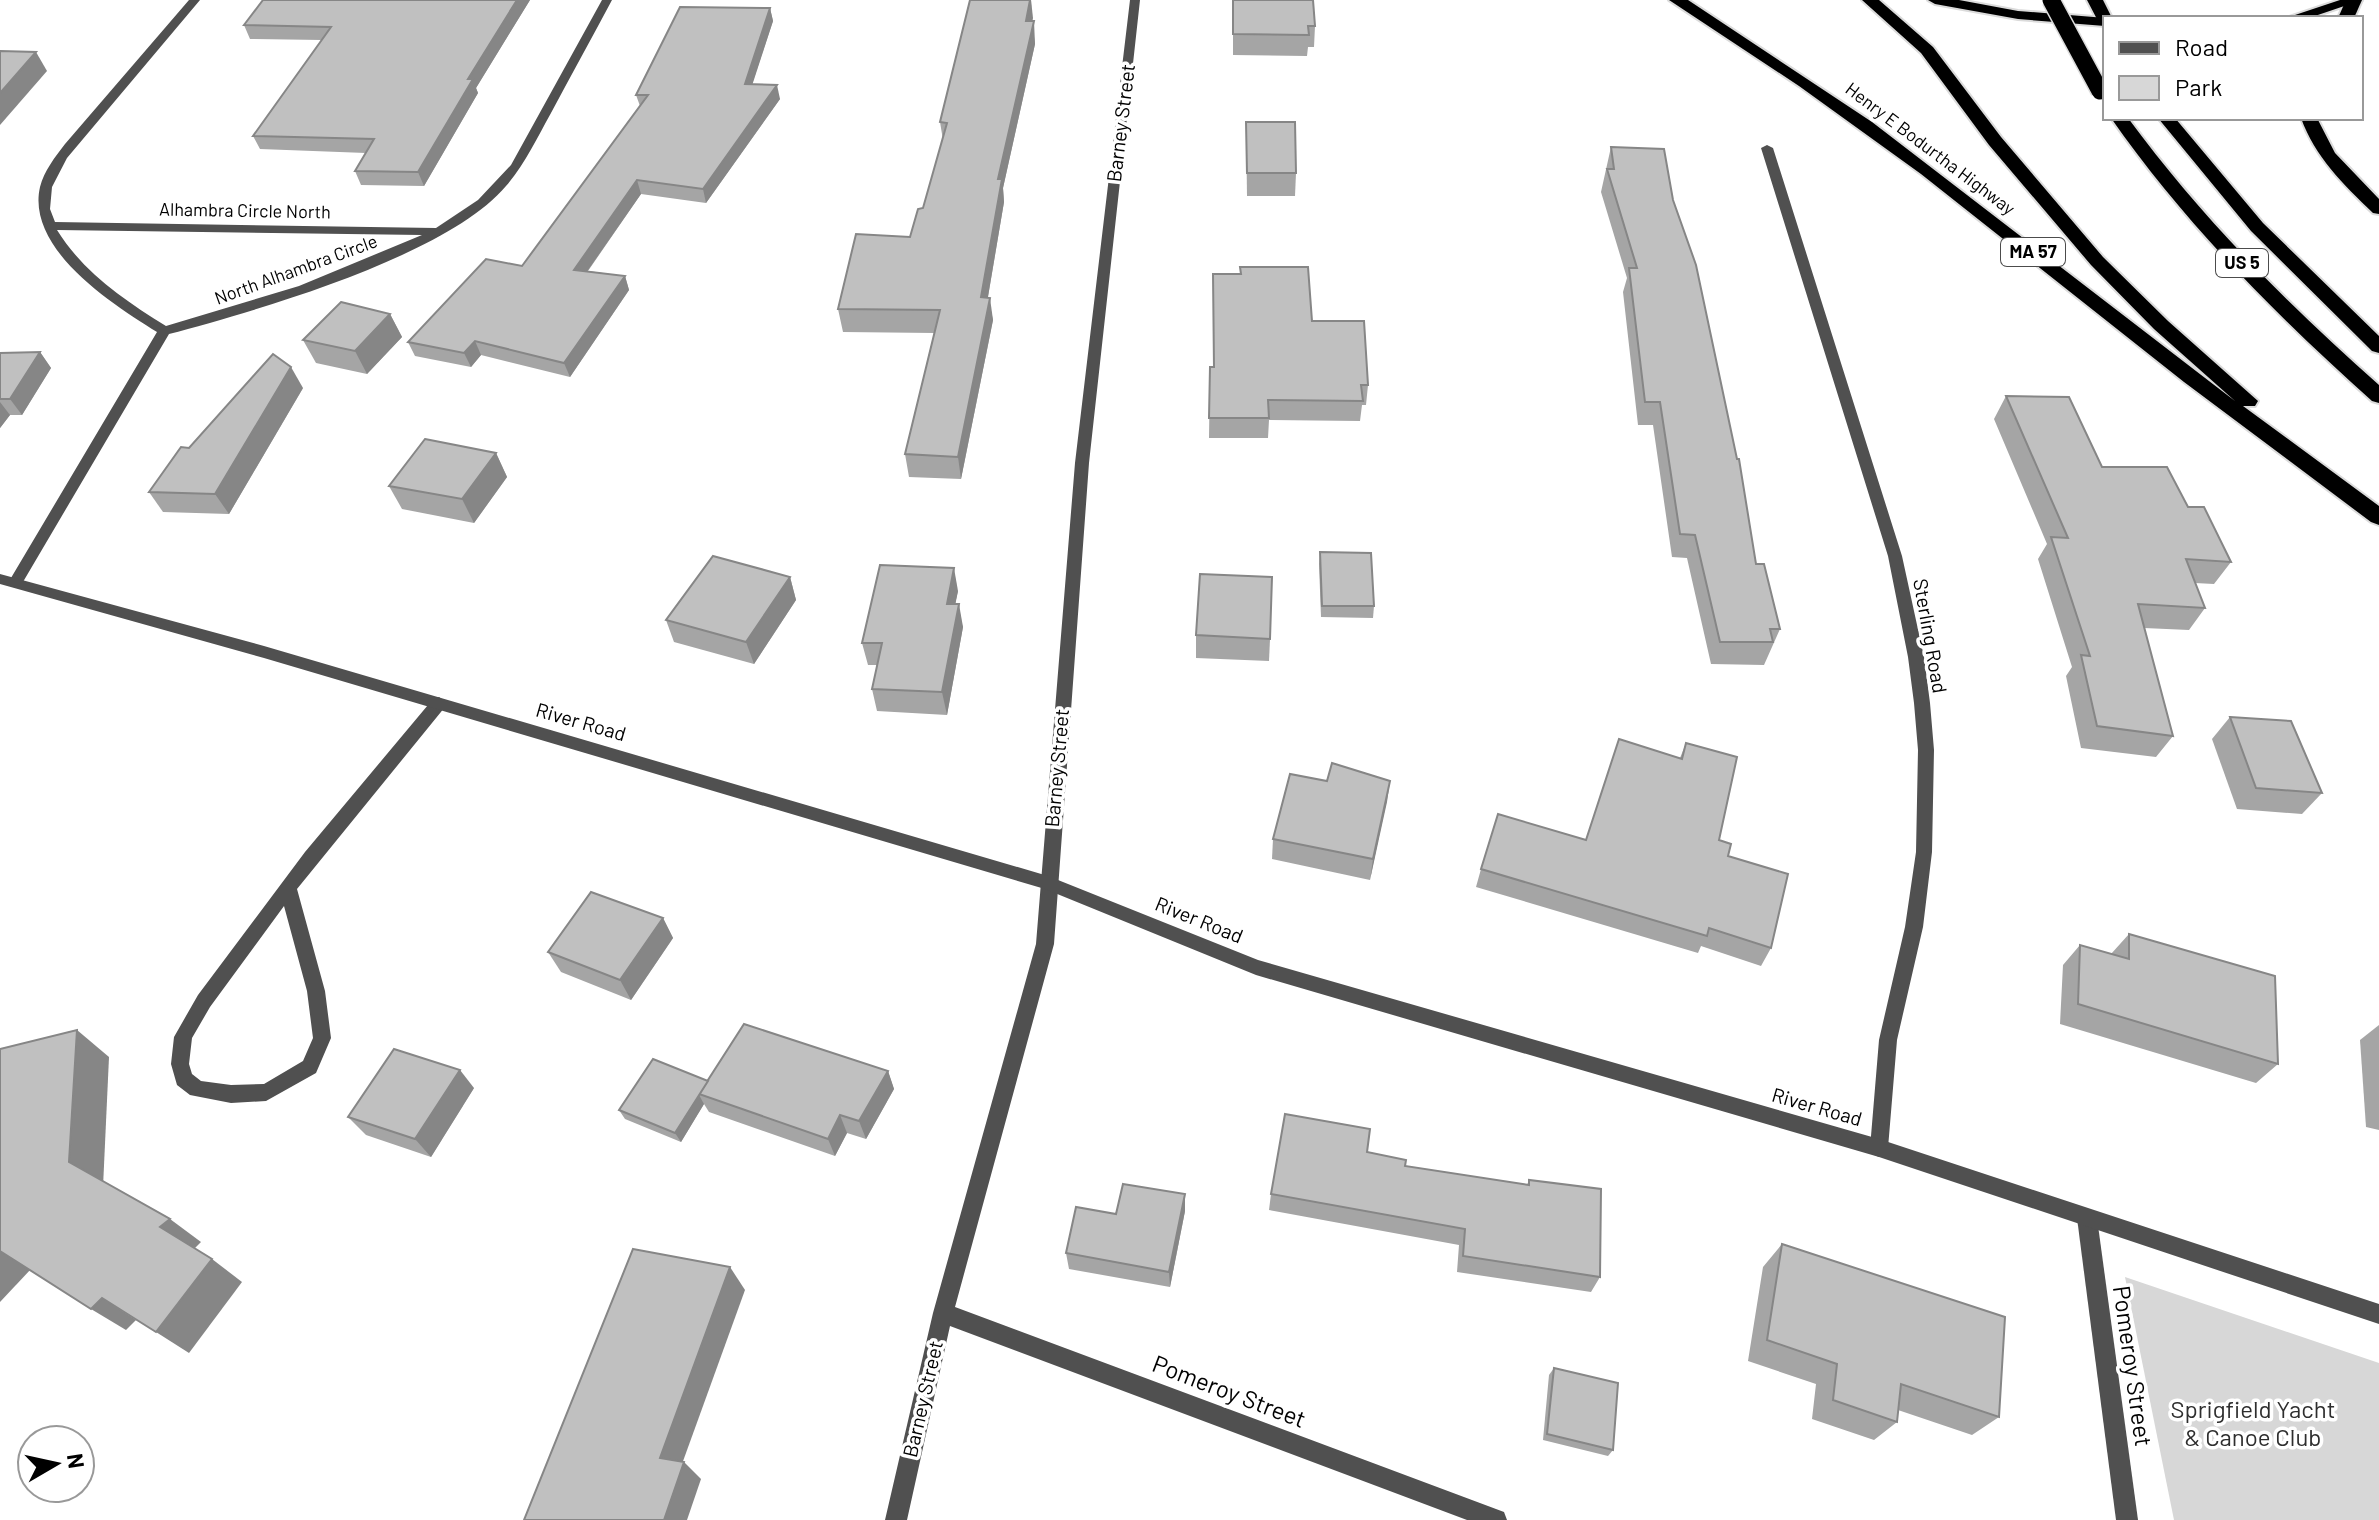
<svg xmlns="http://www.w3.org/2000/svg" width="2379" height="1520" font-family="Barlow,sans-serif">
<rect width="100%" height="100%" fill="#fff"/>
<path fill="#d7d7d7" d="M2125,1277L2379,1363V1520H2174Z"/>
<g fill="none" stroke-linecap="round" stroke-linejoin="round">
<defs>
<g id="trunk">
<path d="M1928,0H1959L2018,11L2106,18L2105,26L2018,19L1935,4Z"/>
<path d="M2340,0H2362L2309,18H2286Z"/>
</g>
<g id="motorway">
<path d="M1669,0H1688L1872,122L2235,401L2154,329L2091,265L1989,145L1921,53L1862,0H1879L1933,47L2001,137L2103,257L2168,321L2258,401L2255,406H2243L2379,506V525L2371,522L2184,382L1921,174L1799,86Z"/>
<path d="M2087,0H2103L2112,18H2105V25L2099,23Z"/>
<path d="M2346,0H2362L2354,18H2338Z"/>
<path d="M2111,118H2128C2201,217 2287,304 2379,385V403L2372,401C2276,315 2185,224 2111,118Z"/>
<path d="M2158,118H2175L2263,223L2379,336V353L2372,351L2251,231Z"/>
<path d="M2301,118H2317L2335,153L2379,199V214L2373,213C2343,184 2315,157 2301,118Z"/>
</g>
</defs>
<use href="#trunk" stroke="#dbdbdb" stroke-width="4"/>
<use href="#motorway" stroke="#dbdbdb" stroke-width="4"/>
<path fill="#505050" fill-rule="evenodd" d="M439,697L447,703L445,707L297,889L325,991L331,1038L316,1073L266,1101L231,1103L190,1095L177,1085L171,1064L174,1037L198,995L305,852L433,699ZM284,906L307,991L313,1038L303,1061L264,1084L231,1085L201,1081L192,1074L189,1064L192,1038L210,1007Z"/>
<g fill="#505050" fill-rule="evenodd">
<path d="M189,0H200L67,158L52,187L50,209L55,222L436,228L478,200L511,165L602,0H612C592,38 571,75 551,113C537,138 525,164 506,186C447,256 259,310 169,334L20,587L15,588L8,583L157,332C112,304 26,249 40,187C44,171 55,157 65,144ZM57,230L422,235L299,286L166,326C124,300 83,272 57,230Z"/>
<path d="M1130,0H1140L1089,463L1054,944L955,1307L1496,1509L1504,1512L1507,1520H1467L950,1326L907,1520H885L933,1313L1036,944L1075,463Z"/>
<path d="M1767,145L1773,148L1902,556L1924,657L1930,703L1934,750L1932,852L1923,927L1897,1040L1888,1148L1886,1154L1879,1157L1872,1154L1870,1148L1879,1040L1905,927L1916,852L1918,750L1914,703L1908,657L1888,556L1761,148Z"/>
<path d="M2087,1209L2094,1211L2097,1218L2138,1520H2116L2077,1218L2080,1211Z"/>
</g>
<path fill="#505050" fill-rule="evenodd" d="M0,574L264,646L1048,876L1258,960L1879,1139L2379,1304V1324L1879,1157L1256,975L1045,889L264,658L0,584Z"/>
<use href="#trunk" fill="#000" fill-rule="evenodd"/>
<use href="#motorway" fill="#000" fill-rule="evenodd"/>
<defs>
<path id="motorway-bridge" d="M2051,0L2100,91"/>
</defs>
<use href="#motorway-bridge" stroke="#dbdbdb" stroke-width="20" stroke-linecap="butt"/>
<use href="#motorway-bridge" stroke="#000" stroke-width="17"/>
</g>
<g fill="#a5a5a5">
<path d="M530,0L476,88L478,93L424,186L361,185L355,171L366,153L260,149L253,136L322,40L250,39L244,25Z"/>
<path d="M970,0H1031L1032,21L1035,44L1003,188L1004,202L988,297L993,320L961,479L909,477L905,454L934,333L843,332L838,309L910,237L923,208L943,140L940,122Z"/>
<path d="M1233,0L1315,26L1314,47H1308L1307,56L1233,55Z"/>
<path d="M770,8L773,21L752,84L780,99L706,203L641,194L588,271L625,276L629,290L570,377L481,355L471,367L415,356L408,342L522,266L640,106L636,95Z"/>
<path d="M1246,122L1296,173L1295,196H1247Z"/>
<path d="M1611,147L1673,200L1756,564L1780,629L1764,665L1711,664L1687,558L1672,557L1653,425H1638L1623,292L1627,278L1601,192Z"/>
<path d="M1240,267L1312,321L1368,385L1366,405H1362L1360,421L1269,420L1268,438H1209L1210,367H1213L1240,274Z"/>
<path d="M390,314L402,337L367,374L316,363L303,340Z"/>
<path d="M40,352L51,368L22,415H10L0,428V353Z"/>
<path d="M303,388L229,514L163,512L149,492L189,448Z"/>
<path d="M2006,396L2102,467L2188,507L2231,562L2214,584L2195,583L2205,608L2189,630L2144,628L2173,736L2156,757L2081,748L2066,676L2072,667L2038,559L2047,544L1994,419Z"/>
<path d="M496,453L507,477L474,523L402,509L389,486Z"/>
<path d="M1320,552L1374,606L1373,618L1321,617L1319,564Z"/>
<path d="M790,577L796,600L754,664L674,642L666,620Z"/>
<path d="M958,591L955,604L963,627L947,715L877,711L872,689L877,665H868L862,643Z"/>
<path d="M1196,635L1270,639L1269,661L1196,658Z"/>
<path d="M2230,717L2322,793L2302,814L2237,809L2212,739Z"/>
<path d="M1686,743L1719,840L1728,856L1771,948L1761,966L1701,946L1698,953L1476,887L1481,869L1586,840L1680,758Z"/>
<path d="M1327,781H1390L1370,880L1272,859L1273,839Z"/>
<path d="M663,918L673,938L631,1000L561,972L548,952Z"/>
<path d="M2129,934L2278,1064L2256,1083L2060,1024L2063,965L2080,945L2111,954Z"/>
<path d="M2379,1025V1130L2366,1127L2360,1040Z"/>
<path d="M888,1071L894,1089L866,1139L847,1133L835,1156L709,1112L704,1104L681,1142L625,1119L619,1110L708,1081Z"/>
<path d="M474,1088L431,1157L366,1135L348,1117Z"/>
<path d="M1367,1152L1405,1166L1527,1185L1529,1180L1600,1277L1591,1292L1457,1272L1459,1245L1269,1210L1271,1194Z"/>
<path d="M1185,1211L1170,1287L1069,1269L1066,1253Z"/>
<path d="M1782,1244L1999,1417L1972,1435L1898,1410L1897,1422L1874,1440L1812,1419L1816,1384L1748,1361L1763,1267Z"/>
<path d="M1554,1368L1613,1450L1608,1456L1543,1440L1549,1375Z"/>
</g>
<g fill="#868686">
<path d="M517,0H530L476,88L478,93L424,186L418,172L468,79Z"/>
<path d="M1030,0H1031L1033,18L1028,43L1026,21Z"/>
<path d="M770,8L773,21L748,98L745,84Z"/>
<path d="M1034,21L1035,44L1003,188L1004,202L984,320L981,297L998,179Z"/>
<path d="M36,52L47,71L0,125V93Z"/>
<path d="M777,85L780,99L706,203L703,189Z"/>
<path d="M637,180L641,194L579,283L574,270Z"/>
<path d="M625,276L629,290L570,377L564,363Z"/>
<path d="M990,298L993,320L961,479L958,457Z"/>
<path d="M390,314L402,337L367,374L355,351Z"/>
<path d="M475,341L481,355L471,367L464,353Z"/>
<path d="M40,352L51,368L22,415L10,399Z"/>
<path d="M291,367L303,388L229,514L215,494Z"/>
<path d="M0,402L10,415L0,428Z"/>
<path d="M496,453L507,477L474,523L462,499Z"/>
<path d="M954,568L958,591L951,626L947,604Z"/>
<path d="M790,577L796,600L754,664L746,642Z"/>
<path d="M959,604L963,627L947,715L942,692Z"/>
<path d="M1390,781L1387,802L1370,880L1373,859Z"/>
<path d="M663,918L673,938L631,1000L620,980Z"/>
<path d="M77,1030L109,1057L103,1187L69,1162Z"/>
<path d="M460,1070L474,1088L431,1157L415,1139Z"/>
<path d="M888,1071L894,1089L866,1139L859,1121Z"/>
<path d="M699,1095L704,1104L681,1142L675,1133Z"/>
<path d="M840,1115L847,1133L835,1156L828,1139Z"/>
<path d="M1185,1194V1211L1170,1287L1169,1272Z"/>
<path d="M170,1219L201,1242L192,1251L160,1227Z"/>
<path d="M0,1251L31,1269L0,1302Z"/>
<path d="M212,1259L242,1282L189,1353L156,1332Z"/>
<path d="M730,1267L745,1290L678,1475L660,1458Z"/>
<path d="M102,1298L136,1320L126,1330L91,1309Z"/>
<path d="M684,1462L701,1479L687,1520H664Z"/>
</g>
<g fill="#c0c0c0" stroke="#868686" stroke-width="2">
<path d="M263,0H517L468,79H473L418,172L355,171L374,139L253,136L331,27L244,25Z"/>
<path d="M970,0H1030L1026,21H1034L998,179H1002L981,297L990,298L958,457L905,454L940,310L838,309L856,234L910,237L918,209L923,208L947,123L940,122Z"/>
<path d="M1233,0H1313L1315,26H1308L1309,35L1233,34Z"/>
<path d="M680,7L770,8L745,84L777,85L703,189L637,180L574,270L625,276L564,363L475,341L464,353L408,342L486,259L522,266L648,95H636Z"/>
<path d="M0,51L36,52L0,93Z"/>
<path d="M1246,122H1295L1296,173H1247Z"/>
<path d="M1611,147L1664,149L1673,200L1696,265L1737,459H1739L1756,564H1764L1780,629H1770L1773,642H1720L1695,535L1680,534L1660,402H1645L1629,268H1637L1607,169H1614Z"/>
<path d="M1240,267H1308L1312,321H1364L1368,385H1361L1363,401L1268,400L1269,418H1209L1210,367H1214L1213,274H1241Z"/>
<path d="M341,302L390,314L355,351L303,340Z"/>
<path d="M40,352L10,399H0V353Z"/>
<path d="M273,354L291,367L215,494L149,492L181,447L189,448Z"/>
<path d="M2006,396L2069,397L2102,467H2167L2188,507H2204L2231,562L2186,559L2205,608L2138,604L2173,736L2097,726L2081,655L2090,656L2051,537L2068,538Z"/>
<path d="M425,439L496,453L462,499L389,486Z"/>
<path d="M1320,552L1371,553L1374,606H1322Z"/>
<path d="M713,556L790,577L746,642L666,620Z"/>
<path d="M880,565L954,568L947,604H959L942,692L872,689L882,643H862Z"/>
<path d="M1200,574L1272,577L1270,639L1196,635Z"/>
<path d="M2230,717L2291,721L2322,793L2256,788Z"/>
<path d="M1619,739L1682,759L1686,743L1737,757L1719,840L1731,844L1728,856L1788,874L1771,948L1709,928L1707,936L1481,869L1498,814L1586,840Z"/>
<path d="M1332,763L1390,781L1373,859L1273,839L1290,774L1327,781Z"/>
<path d="M591,892L663,918L620,980L548,952Z"/>
<path d="M2129,934L2275,976L2278,1064L2078,1004L2080,945L2129,959Z"/>
<path d="M744,1024L888,1071L859,1121L840,1115L828,1139L699,1094Z"/>
<path d="M77,1030L69,1162L170,1219L160,1227L212,1259L156,1332L102,1298L91,1309L0,1251V1049Z"/>
<path d="M394,1049L460,1070L415,1139L348,1117Z"/>
<path d="M653,1059L708,1081L675,1133L619,1110Z"/>
<path d="M1285,1114L1370,1129L1367,1152L1406,1160L1405,1166L1529,1185V1180L1601,1189L1600,1277L1463,1256L1465,1229L1271,1194Z"/>
<path d="M1123,1184L1185,1194L1169,1272L1066,1253L1076,1207L1116,1214Z"/>
<path d="M1782,1244L2005,1317L1999,1417L1901,1384L1897,1422L1833,1400L1837,1364L1767,1340Z"/>
<path d="M633,1249L730,1267L660,1458L684,1462L664,1520H524Z"/>
<path d="M1554,1368L1618,1383L1613,1450L1547,1434Z"/>
</g>
<g text-anchor="middle" stroke-width="7" stroke-linejoin="round" paint-order="stroke">
<g font-size="18" fill="#000" stroke="#fff">
<text transform="translate(1930 149) rotate(37)" y="6">Henry E Bodurtha Highway</text>
<text transform="translate(245 211) rotate(1)" y="6">Alhambra Circle North</text>
<text transform="translate(296 270) rotate(-20)" y="6">North Alhambra Circle</text>
</g>
<g fill="#fff" stroke="#4c4c4c" stroke-width="2">
<rect x="2001" y="238" width="64" height="28" rx="6"/>
<rect x="2216" y="249" width="52" height="28" rx="6"/>
</g>
<g font-size="18" font-weight="bold" fill="#000">
<text x="2033" y="258">MA 57</text>
<text x="2242" y="269">US 5</text>
</g>
<g font-size="20" fill="#000" stroke="#fff">
<text transform="translate(1121 123) rotate(-83)" y="7">Barney Street</text>
<text transform="translate(1930 636) rotate(80)" y="7">Sterling Road</text>
<text transform="translate(581 722) rotate(16)" y="7">River Road</text>
<text transform="translate(1057 768) rotate(-85)" y="7">Barney Street</text>
<text transform="translate(1199 920) rotate(22)" y="7">River Road</text>
<text transform="translate(1817 1107) rotate(16)" y="7">River Road</text>
<text transform="translate(923 1399) rotate(-77)" y="7">Barney Street</text>
</g>
<g font-size="24" fill="#000" stroke="#fff">
<text transform="translate(2132 1366) rotate(82)" y="8">Pomeroy Street</text>
<text transform="translate(1229 1392) rotate(21)" y="8">Pomeroy Street</text>
</g>
<g font-size="24" fill="#2e2e2e" stroke="#fff">
<text x="2253" y="1418">Sprigfield Yacht<tspan x="2253" dy="28">&amp; Canoe Club</tspan></text>
</g>
</g>
<rect x="2103" y="16" width="260" height="104" fill="#ffffff" stroke="#999999" stroke-width="2"/>
<rect x="2119" y="42" width="40" height="12" fill="#505050" stroke="#999999" stroke-width="2"/>
<text x="2175" y="56" font-size="24" fill="#000000">Road</text>
<rect x="2119" y="76" width="40" height="24" fill="#d7d7d7" stroke="#999999" stroke-width="2"/>
<text x="2175" y="96" font-size="24" fill="#000000">Park</text>
<g transform="translate(56 1464) rotate(81)"><circle r="38" fill="#ffffff" stroke="#999999" stroke-width="2"/>
<path d="M0-6L14 30L0 20L-14 30Z" fill="#000000"/>
<text y="-12" font-size="22" font-weight="bold" text-anchor="middle" fill="#000000">N</text>
</g>
</svg>
